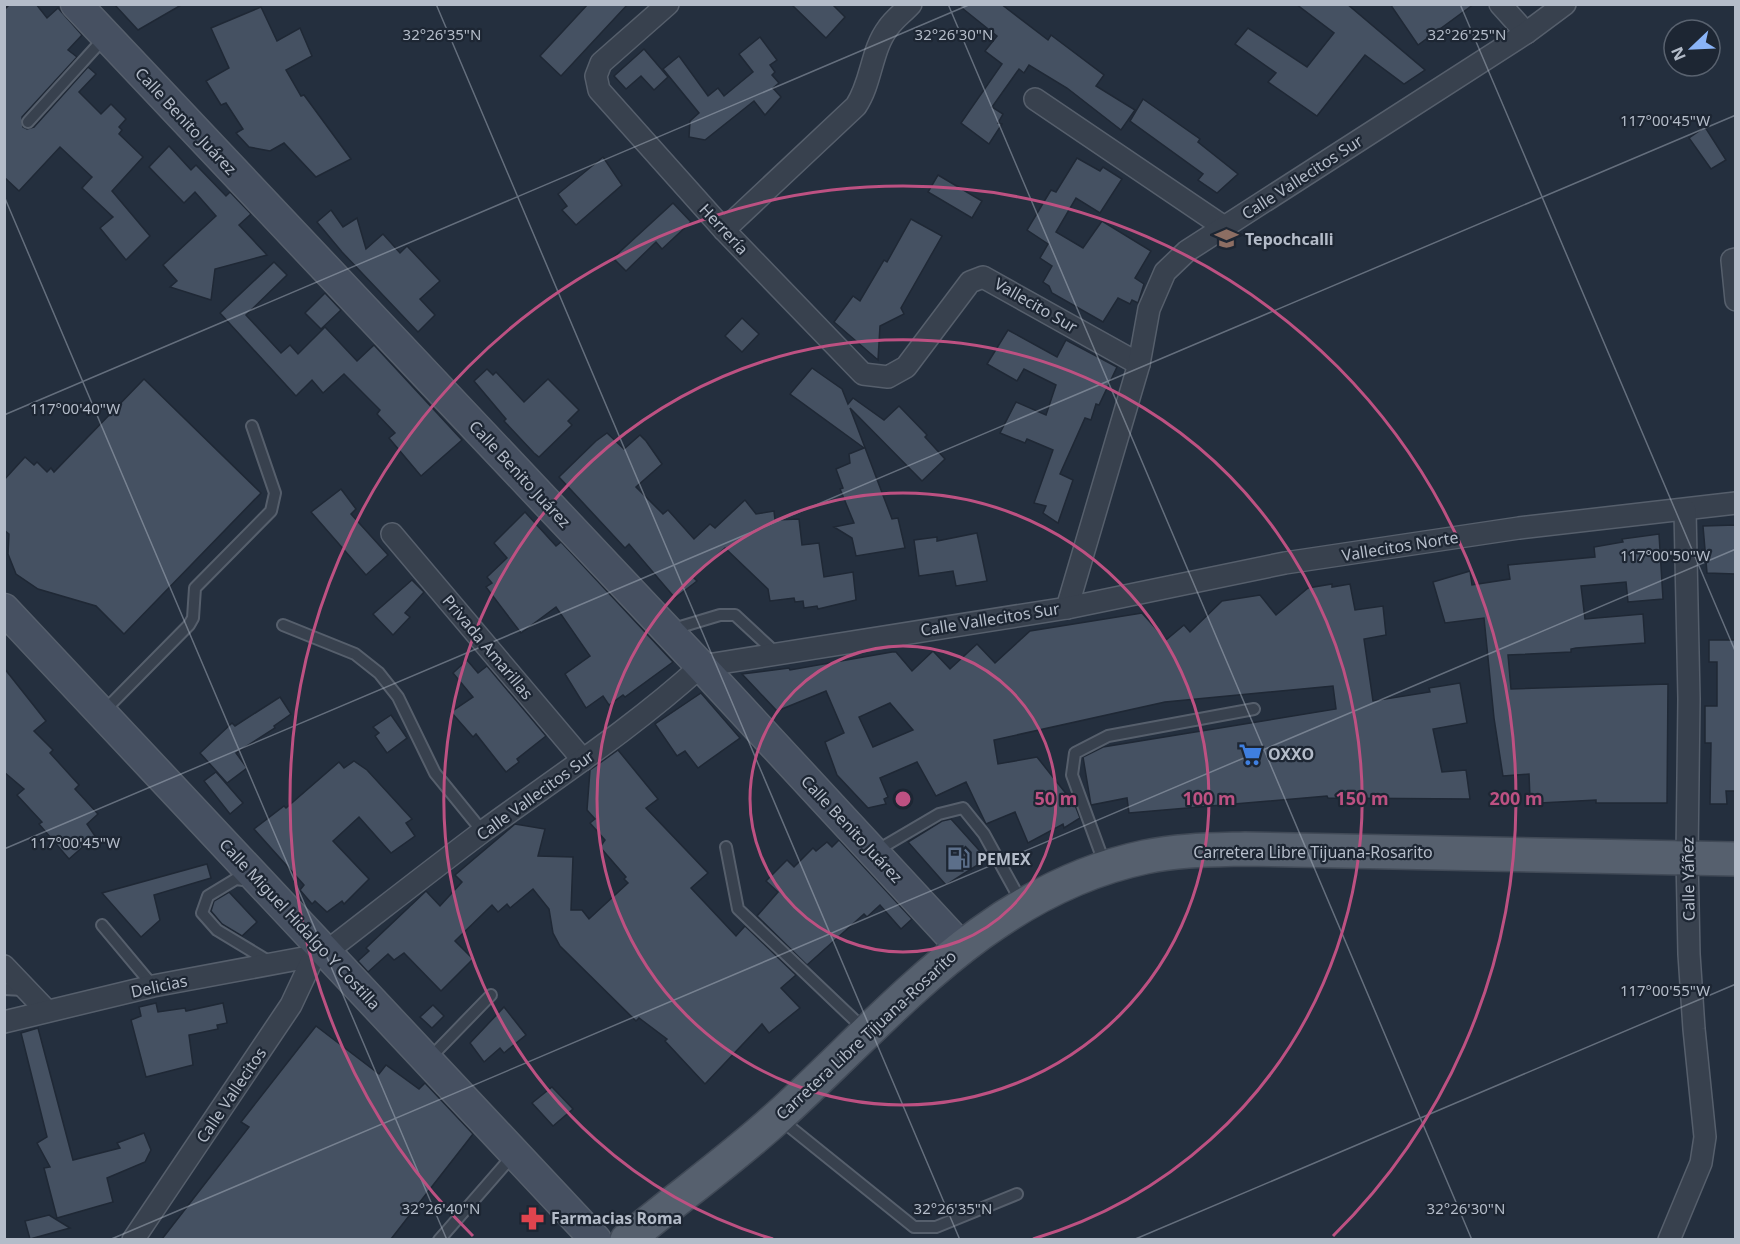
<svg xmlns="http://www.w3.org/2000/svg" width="1740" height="1244" font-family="'Noto Sans',sans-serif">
<rect width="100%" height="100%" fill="#242f3e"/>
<g fill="#455162" stroke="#1f2835" stroke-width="1.5" fill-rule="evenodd">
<path d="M10,4H36L47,18L58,8L82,35L68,50L77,57L22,117L23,127L27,129L34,127L88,67L96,74L79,92L101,114L111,104L126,119L119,127L122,130L119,134L143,157L112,191L150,236L126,260L100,228L113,217L82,188L92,177L60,147L19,191L4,177V10Z"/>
<path d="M114,4H183L138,30Z"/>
<path d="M588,4H628L561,76L540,56Z"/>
<path d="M791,4H832L845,17L826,38Z"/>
<path d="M957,4H1001L1048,40L1051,35L1104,75L1096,86L1135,110L1121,130L1067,88L1029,65L1024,73L1019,69L992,107L1003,114L998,123L1002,124L989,144L961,123L1002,64L985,51L997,36Z"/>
<path d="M1296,4H1347L1425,70L1404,84L1365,55L1317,116L1268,82L1276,73L1235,44L1248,28L1307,67L1334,33Z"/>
<path d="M1390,4H1474L1418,45Z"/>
<path d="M261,7L277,41L300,28L312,56L286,70L301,96L304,95L351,159L316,177L284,143L270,151L249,147L236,133L243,129L226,103L221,105L206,81L229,68L211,28Z"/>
<path d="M760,37L777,60L770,65L775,72L772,75L779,83L773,88L781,97L765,115L754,101L705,140L689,137L690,121L699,113L663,69L679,56L708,96L718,88L724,96L753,72L739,54Z"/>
<path d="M644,49L668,77L654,90L641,76L626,89L614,76Z"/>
<path d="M1143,99L1200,139L1198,142L1238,174L1217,193L1198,180L1203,174L1130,121Z"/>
<path d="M1705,127L1726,160L1711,169L1689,138Z"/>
<path d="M169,146L191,170L196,165L226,196L230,192L251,214L239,225L267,255L215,269L211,300L170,287L177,281L163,265L216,216L195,192L184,203L149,167Z"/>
<path d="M603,157L622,185L576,225L562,210L567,206L558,194Z"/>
<path d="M1077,158L1100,171L1103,167L1122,179L1100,213L1076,198L1056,232L1083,248L1102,221L1151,251L1135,278L1144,284L1138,303L1132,300L1130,304L1118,298L1103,322L1052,293L1049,286L1043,282L1052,266L1040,258L1048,244L1027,230L1051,190L1056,192Z"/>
<path d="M938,175L982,201L972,218L928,192Z"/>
<path d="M673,203L691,222L662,249L656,242L626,271L613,258Z"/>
<path d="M331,210L343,227L357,218L366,249L383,234L400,253L407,246L440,281L420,299L435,315L418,332L342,252L317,222Z"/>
<path d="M911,219L942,236L901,308L904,314L880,326L878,360L834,322L853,296L860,301L884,260L887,262Z"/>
<path d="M274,262L287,275L246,315L281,353L290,345L298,354L325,327L357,361L374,345L462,440L421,476L389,438L395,433L377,414L380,410L344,374L323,393L312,380L296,396L220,313Z"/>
<path d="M325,293L341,310L321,329L305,313Z"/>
<path d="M742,318L759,334L742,352L725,336Z"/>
<path d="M1008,330L1057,357L1066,340L1117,367L1099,405L1096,404L1091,420L1085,418L1060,474L1073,480L1058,523L1043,513L1046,506L1034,503L1053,450L1027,439L1025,443L1000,433L1016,402L1046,415L1056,385L1024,369L1017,381L987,364Z"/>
<path d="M812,368L842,389L848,404L853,398L884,420L899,406L927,435L925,437L945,459L922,481L850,408L892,519L898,518L905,548L856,556L852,538L834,527L854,523L840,489L843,488L836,469L850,463L849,454L864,448L790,394Z"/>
<path d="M487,369L493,375L496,372L524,402L548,379L579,410L568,421L572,425L539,457L534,453L504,421L506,419L474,381Z"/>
<path d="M144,379L261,493L124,634L96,606L38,589L16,574L8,554L9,534L4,530V480L25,457L34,465L37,462L47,472L51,468L54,472Z"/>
<path d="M607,433L624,449L640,435L646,441L662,464L636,487L663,514L668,510L694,539L710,524L715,528L745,500L756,514L774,511L775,520L799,519L802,545L819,543L824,577L853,572L856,600L818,609L817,606L804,608L803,601L795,602L794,598L770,601L768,589L725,548L693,577L697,581L675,598L629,544L625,548L559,477L596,441Z"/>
<path d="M341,489L356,509L351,514L388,555L366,575L311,512Z"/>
<path d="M525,512L556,546L561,542L673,662L625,697L623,695L609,705L603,696L586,708L565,674L590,656L556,607L521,633L486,587L492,583L487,577L507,558L494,543Z"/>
<path d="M1736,525V574L1707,573L1703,526Z"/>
<path d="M977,533L987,581L956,586L953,571L919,576L914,540L937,537V541Z"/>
<path d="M1659,534L1663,599L1628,602L1626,582L1581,586L1585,619L1643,614L1645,643L1576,648L1571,649V652L1508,655L1511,689L1668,684L1667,803H1596V800L1540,803V798L1530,799L1529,774L1503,776L1494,718L1484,618L1445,623L1433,582L1470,571L1472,585L1510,579L1508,565L1595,557L1594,547L1623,542L1622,539Z"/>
<path d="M412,580L424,592L405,613L410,617L393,635L373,614Z"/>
<path d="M1332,584V587L1350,584L1355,610L1383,606L1386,635L1364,639L1373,701L1430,692L1429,688L1460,683L1467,723L1433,729L1442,772L1466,770L1470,799L1328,798L1327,796L1129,813L1127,798L1091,805L1083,757L1103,747L1336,709L1333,686L1165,702L994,740L998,764L1037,757L1075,805L1080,818L1064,828L1063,824L1028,843L1015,812L986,824L966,782L936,796L917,762L880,778L888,797L884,799L886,804L868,808L837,775L825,742L844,733L826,691L777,711L742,674L789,668L790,670L892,652H896L912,671L933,651L950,669L977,644L995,663L1030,631L1142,613L1166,640L1184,625L1190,632L1222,601L1260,595L1276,615L1308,588ZM890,703L913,730L873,747L859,717Z"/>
<path d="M1709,640H1736V791H1726L1727,804H1710L1711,743H1705V706H1717V662H1709Z"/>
<path d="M467,660L478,673L487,666L546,736L517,759L519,762L506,772L476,734L473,737L451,712L473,697L453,673Z"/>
<path d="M4,668L46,721L34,731L53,750L50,753L79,785L75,789L98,814L87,824L95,836L69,859L39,824L42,822L17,795L24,789L4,772Z"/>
<path d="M701,693L740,738L698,768L685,751L677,756L655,724Z"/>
<path d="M280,697L291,714L274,726L275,728L236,753L247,768L227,783L200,753L232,723L235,726Z"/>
<path d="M391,715L407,738L387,753L375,736L379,733L373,727Z"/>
<path d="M618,750L658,799L646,808L708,873L691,888L736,936L745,926L796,975L781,988L800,1008L769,1033L762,1024L705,1084L665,1041L667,1039L639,1018L636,1021L560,946L553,933L549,909L533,889L510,908L507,904L498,912L492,905L455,941L473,959L441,991L404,953L394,960L388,954L368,972L358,961L369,951L366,948L426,891L440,906L462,882L455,875L515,824L545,829L538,856L573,857L571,910H582L589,919L628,883L624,879L626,877L600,847L605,840L590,823L595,819L587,810L590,770Z"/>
<path d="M354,761L367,770L412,819L406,823L415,836L391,853L359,817L333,841L369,879L344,904L342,901L327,912L315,901L312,904L300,890L304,885L254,829L284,806L286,808L339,762L344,768Z"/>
<path d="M216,772L243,803L230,814L204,781Z"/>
<path d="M951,819L987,859L946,885L908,842L942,821Z"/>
<path d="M839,840L912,919L901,929L880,905L867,917L864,914L807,965L757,916L778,892L766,881L787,860L794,867L813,848L816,851L827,842L832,847Z"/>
<path d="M207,864L211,878L154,895L160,920L141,937L102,893Z"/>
<path d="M229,892L257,922L242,936L222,924L211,911L214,901Z"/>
<path d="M156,1003L158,1012L185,1008L186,1011L223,1003L227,1023L217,1025L218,1029L189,1035L193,1065L146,1077L131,1020L141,1016L139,1007Z"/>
<path d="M433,1005L444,1016L432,1028L420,1017Z"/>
<path d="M504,1007L526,1035L504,1053L500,1048L484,1062L470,1043Z"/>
<path d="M316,1026L379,1074L386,1065L419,1089L425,1083L473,1134L391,1239H162L249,1127L241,1122Z"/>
<path d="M38,1028L73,1160L120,1148L117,1143L144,1133L151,1150L145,1162L107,1178L113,1202L57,1218L44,1168L50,1167L37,1143L47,1137L21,1033Z"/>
<path d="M552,1087L573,1109L553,1126L532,1103Z"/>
<path d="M49,1215L70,1228L30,1239L25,1221Z"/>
</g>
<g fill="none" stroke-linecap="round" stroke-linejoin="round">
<defs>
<g id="lane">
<path d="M28,122L106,36"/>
<path d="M283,625L355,654L379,673L398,697L435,773L483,832"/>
<path d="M670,630L720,615H735L776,653"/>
<path d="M103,712L189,625L193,618L195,588L271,511L275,493L252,426"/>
<path d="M726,847L738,909L864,1029"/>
<path d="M876,851L939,814L963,808L984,834L1022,903"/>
<path d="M1105,865L1072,775L1075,753L1108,736L1254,709"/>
<path d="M251,881L236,879L208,896L202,913L217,930L270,962"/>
<path d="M102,925L153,986"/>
<path d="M4,989L24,990"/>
<path d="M428,1060L491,995"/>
<path d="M780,1119L914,1227H936L1017,1194"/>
<path d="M439,1240L514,1154"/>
</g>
<g id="street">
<path d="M668,4L601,63L596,76L599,90L724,230L863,374L888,377L906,367L970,282L983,277L1139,364"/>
<path d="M1500,4L1526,33"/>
<path d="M1035,99L1224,227"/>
<path d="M724,230L856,106C872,82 871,50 888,28C894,19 904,12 911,4"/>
<path d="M1736,259L1732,260L1736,300"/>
<path d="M392,534L583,760"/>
<path d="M1067,608L1139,364L1149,309L1165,272L1187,251L1526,33L1565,4"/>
<path d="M4,966L47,1011"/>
<path d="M4,1022L153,986L314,956"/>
<path d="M133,1240L291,1005L314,956L326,952C378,912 430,871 482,832C556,778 633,728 701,666L1067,608L1285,563L1519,528L1736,503"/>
<path d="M1669,1240L1701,1163L1705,1137L1694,1029L1689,954L1687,857L1689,699L1685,510"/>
</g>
<g id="secondary">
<path d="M76,4L701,666L961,947"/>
<path d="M4,609L596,1240"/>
</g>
<path id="primary" d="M627,1240C677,1198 731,1160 779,1116C891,1014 989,890 1145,857C1178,850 1211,850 1245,849L1736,859"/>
</defs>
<use href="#lane" stroke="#565f6c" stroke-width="14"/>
<use href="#street" stroke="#565f6c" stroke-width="24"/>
<use href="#secondary" stroke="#565f6c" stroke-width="33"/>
<use href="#primary" stroke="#414a57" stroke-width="36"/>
<use href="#lane" stroke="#38414e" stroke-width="10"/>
<use href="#street" stroke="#38414e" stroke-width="21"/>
<use href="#secondary" stroke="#465061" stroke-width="30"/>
<use href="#primary" stroke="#56606e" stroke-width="33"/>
</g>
<path fill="none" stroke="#b4bcc9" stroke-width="1.5" stroke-opacity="0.45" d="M436,4L960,1240M948,4L1472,1240M1460,4L1736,653M4,196L447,1240M4,415L971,4M4,849L1736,115M109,1240L1736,549M1133,1240L1736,984"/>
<g fill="none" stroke="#bd5182" stroke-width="3">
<circle cx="903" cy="799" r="153"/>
<circle cx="903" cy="799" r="306"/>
<path d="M773 1239A459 459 0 1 1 1033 1239"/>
<path d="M473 1236A613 613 0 1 1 1333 1236"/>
</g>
<defs>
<symbol id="school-bare" viewBox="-9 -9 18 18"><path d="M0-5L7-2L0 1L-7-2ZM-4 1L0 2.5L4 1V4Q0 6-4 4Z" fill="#8d6e63" stroke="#1d2633" stroke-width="2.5" paint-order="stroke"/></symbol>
<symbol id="supermarket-bare" viewBox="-9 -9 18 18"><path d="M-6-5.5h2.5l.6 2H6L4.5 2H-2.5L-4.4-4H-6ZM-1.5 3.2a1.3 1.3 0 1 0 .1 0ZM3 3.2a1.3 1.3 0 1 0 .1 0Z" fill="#3f7fe0" stroke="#1d2633" stroke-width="2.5" paint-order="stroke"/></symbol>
<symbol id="fuel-bare" viewBox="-9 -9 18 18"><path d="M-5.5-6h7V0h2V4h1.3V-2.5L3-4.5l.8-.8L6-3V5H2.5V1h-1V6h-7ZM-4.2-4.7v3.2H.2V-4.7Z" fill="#5c6f8a" stroke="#1d2633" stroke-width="2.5" paint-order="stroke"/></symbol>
<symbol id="pharmacy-bare" viewBox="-9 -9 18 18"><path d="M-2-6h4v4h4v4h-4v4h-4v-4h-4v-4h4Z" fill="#e0444e" stroke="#1d2633" stroke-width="2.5" paint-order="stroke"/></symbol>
</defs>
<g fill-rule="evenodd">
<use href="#school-bare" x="1210" y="222" width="33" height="33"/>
<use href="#supermarket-bare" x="1234" y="738" width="33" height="33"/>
<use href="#fuel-bare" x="942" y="842" width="33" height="33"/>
<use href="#pharmacy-bare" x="516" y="1202" width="33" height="33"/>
</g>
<g text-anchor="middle" stroke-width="4.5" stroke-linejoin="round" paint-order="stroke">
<g font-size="16" fill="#b4bcc9" stroke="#1d2633">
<text transform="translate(186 121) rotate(47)" y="6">Calle Benito Juárez</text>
<text transform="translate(1302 177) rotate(-33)" y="6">Calle Vallecitos Sur</text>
<text transform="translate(724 229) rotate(47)" y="6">Herrería</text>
<text transform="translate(1036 305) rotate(30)" y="6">Vallecito Sur</text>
<text transform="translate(520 474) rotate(47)" y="6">Calle Benito Juárez</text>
<text transform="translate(1400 546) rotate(-9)" y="6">Vallecitos Norte</text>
<text transform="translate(990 619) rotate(-9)" y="6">Calle Vallecitos Sur</text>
<text transform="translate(488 647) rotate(50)" y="6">Privada Amarillas</text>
<text transform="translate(535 795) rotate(-36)" y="6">Calle Vallecitos Sur</text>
<text transform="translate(852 829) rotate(47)" y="6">Calle Benito Juárez</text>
<text x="1313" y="858">Carretera Libre Tijuana-Rosarito</text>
<text transform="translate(1688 879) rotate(-91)" y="6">Calle Yáñez</text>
<text transform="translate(300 924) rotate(47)" y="6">Calle Miguel Hidalgo Y Costilla</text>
<text transform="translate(159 986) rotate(-12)" y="6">Delicias</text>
<text transform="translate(866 1035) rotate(-43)" y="6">Carretera Libre Tijuana-Rosarito</text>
<text transform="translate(231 1095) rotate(-56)" y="6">Calle Vallecitos</text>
</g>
<g font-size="16" font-weight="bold" fill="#b4bcc9" stroke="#1d2633" text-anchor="start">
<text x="1245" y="245">Tepochcalli</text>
<text x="1268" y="760">OXXO</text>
<text x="977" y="865">PEMEX</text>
<text x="551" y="1224">Farmacias Roma</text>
</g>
</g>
<g font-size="15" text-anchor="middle" fill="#b4bcc9" stroke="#1d2633" stroke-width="4.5" stroke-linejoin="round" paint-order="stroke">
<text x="442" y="40">32°26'35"N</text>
<text x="954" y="40">32°26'30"N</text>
<text x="1467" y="40">32°26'25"N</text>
<text x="1665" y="126">117°00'45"W</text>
<text x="75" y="414">117°00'40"W</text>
<text x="1665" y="561">117°00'50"W</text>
<text x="75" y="848">117°00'45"W</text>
<text x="1665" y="996">117°00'55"W</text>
<text x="441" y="1214">32°26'40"N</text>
<text x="953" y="1214">32°26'35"N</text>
<text x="1466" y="1214">32°26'30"N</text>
</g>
<circle cx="903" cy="799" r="9" fill="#bd5182" stroke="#1d2633" stroke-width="3"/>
<g font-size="18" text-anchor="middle" font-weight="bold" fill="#bd5182" stroke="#1d2633" stroke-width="4.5" stroke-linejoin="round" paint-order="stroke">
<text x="1056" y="805">50 m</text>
<text x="1209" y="805">100 m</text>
<text x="1362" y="805">150 m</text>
<text x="1516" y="805">200 m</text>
</g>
<rect width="1740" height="1244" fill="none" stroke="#b4bcc9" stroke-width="12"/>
<g transform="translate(1692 48) rotate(247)"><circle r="28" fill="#1d2633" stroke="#59626f" stroke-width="1.5"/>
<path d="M0-4.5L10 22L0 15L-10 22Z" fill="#8ab4f8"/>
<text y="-9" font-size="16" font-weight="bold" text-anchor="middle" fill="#b4bcc9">N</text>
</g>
</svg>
